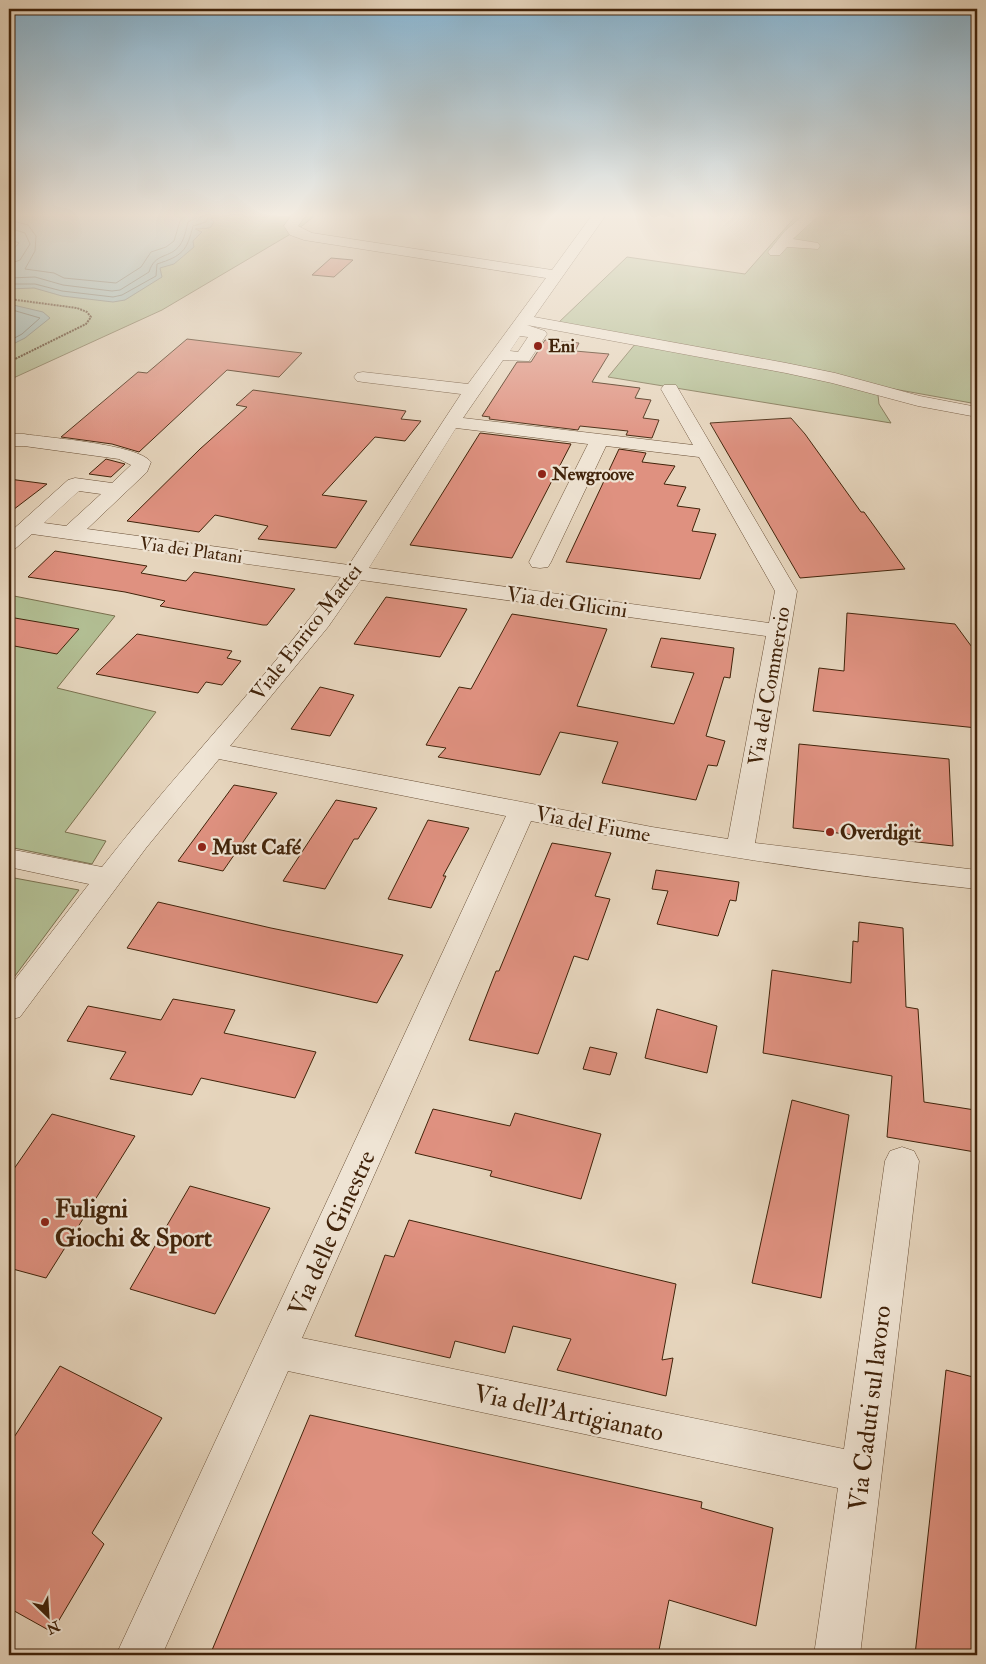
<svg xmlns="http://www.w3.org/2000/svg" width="986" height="1664" font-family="'IM FELL Double Pica',serif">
<rect width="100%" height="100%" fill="#e6d5bd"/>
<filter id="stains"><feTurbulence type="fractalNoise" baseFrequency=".004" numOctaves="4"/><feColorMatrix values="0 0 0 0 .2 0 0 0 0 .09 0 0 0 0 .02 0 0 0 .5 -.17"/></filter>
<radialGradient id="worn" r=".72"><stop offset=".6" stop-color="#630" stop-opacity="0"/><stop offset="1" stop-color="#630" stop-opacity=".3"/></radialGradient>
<g fill="#b2be93" stroke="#7a704e">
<path d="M9,215H316L294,232L162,310L9,380Z"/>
<path d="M797,215H977V404L877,386L879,404L891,423L608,377L636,343L557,324L627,257L745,274Z"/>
<path d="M9,595L115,616L57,688L156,712L65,832L106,841L92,864L9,847Z"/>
<path d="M9,877L79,890L9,984Z"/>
</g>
<g fill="#97b8b6" stroke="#757c71">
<path d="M9,215H220L211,219L214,222L210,228L195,229L202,232L193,241L194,247L174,264L160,268L162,277L125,300L113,302L62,296L34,288L9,289V254L19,243L9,239Z"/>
<path d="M9,304L43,312L50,318L25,338L9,346Z"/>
</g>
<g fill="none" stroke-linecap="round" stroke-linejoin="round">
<g stroke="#6c6e60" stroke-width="1">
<path d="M9,220L28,225L36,236L35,251L25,269L54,273L64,278L116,283L141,267L151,252L166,247L174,241L180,221L185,215"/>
<path d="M9,228L25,233L30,244L20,260L9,264"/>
<path d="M9,278L35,277L63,285L112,291L120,290L149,272C155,252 170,259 180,245C185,238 186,229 188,222L202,215"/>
<path d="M9,284H35L62,291L113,297L122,295L156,276L157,264C182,256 187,251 193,226L206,222L209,215"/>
<path d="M9,309L40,318L22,334L9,341"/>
</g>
</g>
<g fill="#df9180" stroke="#41230a">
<path d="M331,258L353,260L334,277L312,275Z"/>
<path d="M187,339L302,353L279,377L227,370L139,452L112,444L61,437L138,372L147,373Z"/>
<path d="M545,340L579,343L575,351L609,354L592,382L640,388L635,398L651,400L643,418L659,420L652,438L626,435L628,431L580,426L578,430L489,419L490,417L482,416L517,362H531Z"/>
<path d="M253,390L406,411L401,419L421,421L405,441L375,437L322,495L367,501L336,548L258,539L268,526L215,515L199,532L127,521L200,449L247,407L236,405Z"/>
<path d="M791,418L805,434L861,512H864L905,569L800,578L710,423Z"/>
<path d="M480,433L571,444L512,558L410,545Z"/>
<path d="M619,449L646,453L642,462L675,466L664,484L686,487L677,506L700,509L692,531L716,534L700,579L566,562Z"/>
<path d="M106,459L125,464L111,477L89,474Z"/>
<path d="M9,479L47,484L9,513Z"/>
<path d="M55,551L147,566L141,573L186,581L194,572L295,589L267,625H263L160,606L165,601L125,592L28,577Z"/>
<path d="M386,597L467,609L440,657L354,644Z"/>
<path d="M847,613L955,624L977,654V728L813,711L819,668L844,671Z"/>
<path d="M512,614L607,629L577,706L674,724L694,673L651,667L661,638L734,648L730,678L724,677L706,736L725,741L717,766L708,765L696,800L602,783L618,742L560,732L540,775L438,757L446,748L426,745L459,687L471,689Z"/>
<path d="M9,617L79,629L57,654L9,645Z"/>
<path d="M137,634L232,651L227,658L241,661L222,685L206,682L198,693L96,674Z"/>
<path d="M320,687L354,695L330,736L291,729Z"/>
<path d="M799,744L949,759L953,846L793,828Z"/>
<path d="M234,785L277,793L223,871L178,861Z"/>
<path d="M336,800L377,808L358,839H354L325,889L283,881Z"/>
<path d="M428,820L469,828L443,876H446L431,908L388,899Z"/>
<path d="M552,843L611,853L595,896L610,899L588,960L574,956L538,1054L469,1040L496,971H499Z"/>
<path d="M656,870L739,882L736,901L730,900L718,936L657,924L668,891L652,889Z"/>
<path d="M158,902L271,928L403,955L377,1003L127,948Z"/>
<path d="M859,922L903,928L906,1007L918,1009L924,1102L975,1110V1152L887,1137L892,1076L763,1053L772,970L851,983L853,941L858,942Z"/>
<path d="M173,999L235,1010L224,1033L316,1052L295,1098L201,1078L192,1095L110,1079L126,1052L67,1041L88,1006L161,1020Z"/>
<path d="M657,1009L717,1026L707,1073L645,1058Z"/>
<path d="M590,1047L617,1053L610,1075L583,1069Z"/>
<path d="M792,1100L849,1115L821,1298L752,1283Z"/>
<path d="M433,1109L510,1126L515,1113L601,1134L581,1199L490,1176L492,1171L415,1153Z"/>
<path d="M52,1114L135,1136L46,1278L9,1268V1176Z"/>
<path d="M190,1186L270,1208L215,1314L130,1289Z"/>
<path d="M409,1220L676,1284L662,1360L673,1358L666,1396L557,1370L571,1339L513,1326L505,1353L455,1341L450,1358L355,1336L385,1255L394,1257Z"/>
<path d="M60,1366L162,1418L92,1533L104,1544L52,1632L9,1608V1445Z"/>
<path d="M946,1370L977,1378V1655H915Z"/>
<path d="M310,1415L702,1502L701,1508L773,1528L756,1626L669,1600L658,1655H210Z"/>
</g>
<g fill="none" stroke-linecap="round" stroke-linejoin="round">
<defs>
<g id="minor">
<path d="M292,215H306L298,226L312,233L552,270L592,215H606L534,317L786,363L835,373L920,396L977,407V417L918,406L832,383L786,373L527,325L545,331L547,334L529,361L503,360L463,418L693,445L661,389L664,385H676L797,591L755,843L977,870V889C827,874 679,850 531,821L302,1338L844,1449L885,1161L890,1151L902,1147L914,1151L919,1161L860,1655H814L838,1488L288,1371L162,1655H116L506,816L219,759L146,848L20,1017L9,1020V987L89,884L9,867V849L102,867C179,768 267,679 341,577L32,534L16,548L9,550V533L68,480L75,478L112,483L131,465L119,459L24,446H9V434H24C48,438 138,444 151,462L147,472L87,529L349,565L461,394L363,382L357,381L354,377L357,373L363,372L468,384L546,278L304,240L290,235L284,226ZM520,336L528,337L518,352L510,351ZM456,428L588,444L529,562L532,567L540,568L548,567L551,562L606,446L699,457L775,591L769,623L369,568ZM79,491L101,494L66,526L44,523ZM361,580L766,636L728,839L652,827L230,746L328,627Z"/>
<path d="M804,215H819L793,239L818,243L820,246L818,249L787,247L780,255H770L768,252L785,231Z"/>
</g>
</defs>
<use href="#minor" stroke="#6a5037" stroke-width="1"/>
<path stroke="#41230a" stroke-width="2" stroke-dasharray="2 1" stroke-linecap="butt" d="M9,299L77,308L87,312L91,317L86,324L9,362"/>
<use href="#minor" fill="#efe4d4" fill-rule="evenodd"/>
</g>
<linearGradient id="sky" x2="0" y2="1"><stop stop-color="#87b6d4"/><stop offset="0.48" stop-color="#f4ece1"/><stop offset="1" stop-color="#f4ece1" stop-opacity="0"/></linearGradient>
<rect width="986" height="448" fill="url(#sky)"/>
<g fill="#8f2418" stroke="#efe4d4" stroke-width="2">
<circle cx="538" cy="346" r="5"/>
<circle cx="542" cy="474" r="5"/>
<circle cx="830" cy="832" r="5"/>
<circle cx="202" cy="847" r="5"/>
<circle cx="45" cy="1222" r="5"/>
</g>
<g text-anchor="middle" stroke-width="4.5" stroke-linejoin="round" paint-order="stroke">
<g font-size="18" font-weight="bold" fill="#41230a" stroke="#efe4d4" text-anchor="start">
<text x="548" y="352">Eni</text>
<text x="552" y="480">Newgroove</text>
</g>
<g font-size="18" fill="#41230a" stroke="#efe4d4">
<text transform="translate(191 550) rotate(8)" y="6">Via dei Platani</text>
</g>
<g font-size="21" fill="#41230a" stroke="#efe4d4">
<text transform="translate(567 602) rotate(8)" y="7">Via dei Glicini</text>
<text transform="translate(306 632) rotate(-52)" y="7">Viale Enrico Mattei</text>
<text transform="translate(769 686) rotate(-80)" y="7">Via del Commercio</text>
<text transform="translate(593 824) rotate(11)" y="7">Via del Fiume</text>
</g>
<g font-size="21" font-weight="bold" fill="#41230a" stroke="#efe4d4" text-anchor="start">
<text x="840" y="839">Overdigit</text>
<text x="212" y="854">Must Café</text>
</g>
<g font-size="25" font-weight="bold" fill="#41230a" stroke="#efe4d4" text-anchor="start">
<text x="55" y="1217">Fuligni<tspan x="55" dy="29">Giochi &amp; Sport</tspan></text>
</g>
<g font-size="25" fill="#41230a" stroke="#efe4d4">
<text transform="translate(331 1233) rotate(-66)" y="9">Via delle Ginestre</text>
<text transform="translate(869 1408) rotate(-83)" y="9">Via Caduti sul lavoro</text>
<text transform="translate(569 1412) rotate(12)" y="9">Via dell'Artigianato</text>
</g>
</g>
<rect width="986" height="1664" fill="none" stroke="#e6d5bd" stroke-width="30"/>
<rect x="10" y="10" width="966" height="1644" fill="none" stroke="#41230a" stroke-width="2.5"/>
<rect x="15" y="15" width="956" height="1634" fill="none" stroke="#41230a"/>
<g transform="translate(48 1616) rotate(155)" stroke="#efe4d4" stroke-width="4" paint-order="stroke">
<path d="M0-4L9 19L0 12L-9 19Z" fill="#41230a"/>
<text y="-8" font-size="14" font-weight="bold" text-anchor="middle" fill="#41230a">N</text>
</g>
<rect width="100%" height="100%" filter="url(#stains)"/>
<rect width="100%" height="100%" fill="url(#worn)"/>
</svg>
